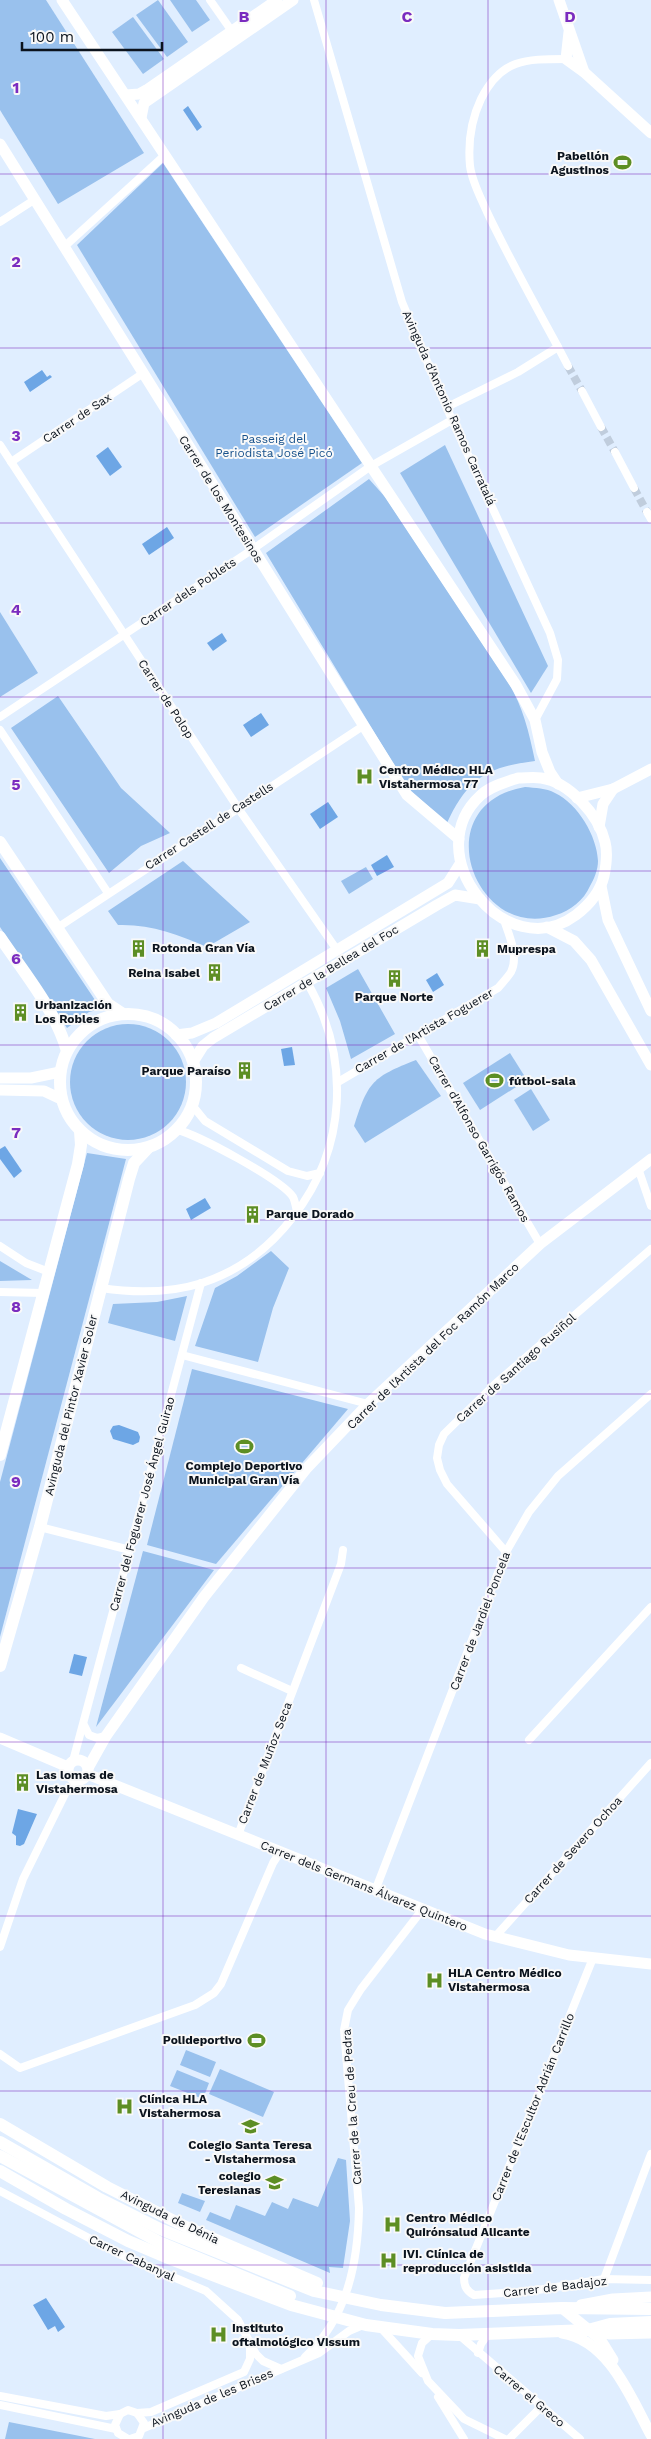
<svg xmlns="http://www.w3.org/2000/svg" width="651" height="2439" font-family="'Work Sans',sans-serif">
<rect width="100%" height="100%" fill="#e0eeff"/>
<g fill="#99c1ed">
<path d="M0,0H46L144,153L58,204L0,110Z"/>
<path d="M158,0L188,42L167,57L136,15Z"/>
<path d="M170,0H196L210,20L192,32Z"/>
<path d="M133,17L164,59L143,74L112,32Z"/>
<path d="M163,163L362,463L255,537L77,245Z"/>
<path d="M445,445L548,666L531,693L400,473Z"/>
<path d="M369,479L386,498L508,682C523,707 529,732 535,761C487,767 468,778 447,823L408,788L266,553Z"/>
<path d="M0,612L38,673L0,697Z"/>
<path d="M58,696L121,788L170,833L141,846L109,873L11,728Z"/>
<path d="M525,787C535,788 546,788 555,793C578,804 597,836 598,861C598,870 594,879 590,886C584,900 570,911 556,915C476,943 423,805 525,787Z"/>
<path d="M0,858L101,1009L89,1012L67,1028L0,927Z"/>
<path d="M183,861L250,922L207,947C177,934 151,924 118,925L108,911Z"/>
<path d="M366,867L373,879L349,894L341,881Z"/>
<path d="M358,969L395,1034L351,1059L340,1021L326,988Z"/>
<circle cx="128" cy="1082" r="58"/>
<path d="M510,1053L527,1080L480,1110L463,1083Z"/>
<path d="M416,1060L441,1096L365,1143L354,1126C368,1081 373,1077 416,1060Z"/>
<path d="M531,1089L550,1120L533,1131L514,1100Z"/>
<path d="M87,1153L126,1159L0,1637V1482Z"/>
<path d="M271,1251L289,1268L273,1308L258,1362L195,1346L215,1288L237,1276Z"/>
<path d="M0,1261L32,1280L0,1281Z"/>
<path d="M187,1296L175,1341L108,1323L113,1304L157,1302Z"/>
<path d="M192,1369L348,1409L216,1564L147,1545Z"/>
<path d="M143,1551L214,1570L96,1727Z"/>
<path d="M186,2050L216,2062L210,2077L180,2065Z"/>
<path d="M220,2069L274,2092L263,2117L209,2094Z"/>
<path d="M177,2070L209,2083L203,2099L170,2086Z"/>
<path d="M338,2158L346,2160L350,2221L343,2268L329,2267L330,2273L206,2220L210,2212L230,2220L236,2205L265,2216L272,2202L288,2209L293,2198L318,2207Z"/>
<path d="M182,2193L205,2201L200,2212L178,2203Z"/>
<path d="M9,2422L95,2439H5Z"/>
</g>
<g fill="#6da6e5">
<path d="M188,106L202,127L197,131L183,110Z"/>
<path d="M42,370L47,377L50,375L52,377L30,392L24,382Z"/>
<path d="M108,447L122,467L110,476L96,456Z"/>
<path d="M167,527L174,538L149,555L142,544Z"/>
<path d="M222,633L227,641L213,651L207,643Z"/>
<path d="M261,713L269,725L251,737L243,725Z"/>
<path d="M328,802L338,817L320,829L310,814Z"/>
<path d="M387,855L394,867L377,876L371,865Z"/>
<path d="M437,973L444,985L433,992L426,980Z"/>
<path d="M292,1047L295,1065L284,1066L281,1049Z"/>
<path d="M5,1146L22,1171L14,1178L0,1159V1149Z"/>
<path d="M205,1198L211,1208L191,1220L186,1209Z"/>
<path d="M119,1425L138,1432L140,1437L139,1442L133,1445L113,1439L110,1431L113,1426Z"/>
<path d="M74,1654L87,1657L82,1676L69,1673Z"/>
<path d="M18,1809L37,1814L24,1844L20,1846L16,1845V1836L12,1833Z"/>
<path d="M46,2298L65,2327L58,2332L55,2326L48,2330L33,2305Z"/>
</g>
<g fill="none" stroke-linecap="round" stroke-linejoin="round">
<g stroke="#c0cddd" stroke-width="8" stroke-dasharray="8 4" stroke-linecap="butt">
<path d="M568,366L582,391"/>
<path d="M601,427L615,452"/>
<path d="M634,488L647,512"/>
</g>
<g stroke="#fff" stroke-width="8">
<path d="M210,0L231,30"/>
<path d="M314,0L402,302L452,420L550,633L558,660L557,679L535,720"/>
<path d="M0,222L34,200"/>
<path d="M65,246L165,155"/>
<path d="M558,347L568,366"/>
<path d="M582,391L601,427"/>
<path d="M447,407L518,372L558,347C534,303 509,258 487,212C481,198 472,182 470,166C468,144 471,120 481,99C501,59 525,59 566,59"/>
<path d="M0,445L238,808L337,950"/>
<path d="M615,452L634,488"/>
<path d="M11,462L142,374"/>
<path d="M647,512L651,519"/>
<path d="M0,717L253,549L371,466L452,420"/>
<path d="M0,730L108,893"/>
<path d="M57,928L363,726"/>
<path d="M418,1035L540,1244"/>
<path d="M338,1082L498,988C502,983 508,977 511,972C519,956 509,935 504,920"/>
<path d="M192,1105L205,1121L288,1171L307,1176L320,1173"/>
<path d="M177,1130C197,1134 282,1180 293,1197C295,1201 296,1207 297,1212"/>
<path d="M638,1168L651,1206"/>
<path d="M0,1246L26,1263L49,1272"/>
<path d="M101,1288C134,1293 170,1293 202,1283C239,1271 270,1247 293,1217C347,1148 351,1058 307,982"/>
<path d="M0,1292L43,1293"/>
<path d="M182,1355L368,1404"/>
<path d="M40,1527L130,1550"/>
<path d="M506,1552L447,1484L440,1470L437,1458L439,1445L444,1434L495,1384L651,1249"/>
<path d="M241,1668L292,1691"/>
<path d="M84,1725L89,1735L97,1738L106,1736"/>
<path d="M529,1740L651,1607"/>
<path d="M73,1761L201,1283"/>
<path d="M238,1835L341,1564L343,1550"/>
<path d="M375,1891L506,1552L529,1512L558,1476L651,1394"/>
<path d="M495,1937L651,1763"/>
<path d="M0,1947L23,1879L67,1790L78,1780"/>
<path d="M593,1958L464,2278C464,2287 467,2291 474,2295L532,2291L604,2279L651,2280"/>
<path d="M0,2054L20,2068L195,2005L214,1993L221,1984L273,1863L280,1852"/>
<path d="M0,2191L121,2255L206,2291L238,2320L256,2354L263,2361L281,2369"/>
<path d="M604,2279L651,2154"/>
<path d="M381,2328L422,2373"/>
<path d="M432,2334L422,2343L418,2356L428,2381L464,2419L505,2439"/>
<path d="M459,2335L580,2439"/>
<path d="M478,2353L481,2344L488,2334"/>
<path d="M305,2357C347,2318 358,2264 359,2208L344,2030L348,2010L361,1989L422,1910"/>
<path d="M0,2396L106,2416L120,2414"/>
<path d="M438,2397L464,2439"/>
<path d="M0,2405L116,2429"/>
<path d="M137,2413L151,2412L244,2372L250,2359V2345"/>
<path d="M144,2428L319,2353L349,2331L363,2325"/>
<path d="M128,2439L118,2433L115,2425L120,2414L128,2410L137,2413L144,2423L139,2436L130,2439"/>
<path d="M509,2439L541,2407"/>
</g>
<g stroke="#fff" stroke-width="11">
<path d="M62,0L516,685L535,720L542,752L550,772L558,784"/>
<path d="M559,0L584,72"/>
<path d="M569,32L566,59L584,72L651,133"/>
<path d="M126,95L139,94L148,89L277,0"/>
<path d="M141,118L144,103L293,0"/>
<path d="M0,144L407,795L459,839"/>
<path d="M518,778C526,778 534,777 541,778C570,782 599,816 605,842C608,853 606,866 604,876C600,893 589,905 576,915C506,967 416,854 481,795C491,786 506,782 518,778Z"/>
<path d="M577,798L613,789L651,769"/>
<path d="M599,827L603,804L613,789"/>
<path d="M601,886L608,920L651,1011"/>
<path d="M547,927L574,941L591,960L651,1065"/>
<path d="M176,1035L192,1033L216,1023L448,883L460,864"/>
<path d="M193,1062L203,1046L213,1038L437,905L455,895L480,899"/>
<path d="M0,1078H31L60,1072"/>
<path d="M0,1090L44,1091L61,1099"/>
<path d="M0,1738L68,1767"/>
<circle cx="78" cy="1770" r="10"/>
<path d="M88,1768L106,1736L204,1597L306,1469L368,1404L540,1244L651,1159"/>
<path d="M87,1774L485,1934L569,1955L651,1964"/>
<path d="M581,2305L613,2299L651,2297"/>
<path d="M562,2308L600,2339L613,2360"/>
<path d="M591,2330L609,2334L651,2333"/>
<path d="M562,2333C609,2340 631,2398 651,2435"/>
</g>
<g stroke="#fff" stroke-width="12">
<path d="M0,842L108,1004L123,1014"/>
<path d="M0,937C24,973 55,1009 67,1051"/>
<circle cx="128" cy="1082" r="68"/>
<path d="M0,1455L78,1164L81,1145L80,1131"/>
<path d="M0,1666L40,1527L129,1179L134,1163L148,1148"/>
<path d="M0,2124L107,2187L186,2227L317,2283"/>
<path d="M0,2142L98,2198L160,2229L314,2291L381,2305L445,2313L562,2308L651,2309"/>
<path d="M0,2156L159,2242L290,2296"/>
<path d="M0,2171L66,2209L128,2241L173,2260L291,2305L366,2325L432,2334L459,2335L588,2330L610,2324L651,2322"/>
</g>
</g>
<path fill="none" stroke="#7b2cbf" stroke-width="1" stroke-opacity="0.55" d="M163,0V2439M326,0V2439M488,0V2439M0,174H651M0,348H651M0,523H651M0,697H651M0,871H651M0,1045H651M0,1220H651M0,1394H651M0,1568H651M0,1742H651M0,1916H651M0,2091H651M0,2265H651"/>
<defs>
<symbol id="stadium-bare" viewBox="-9 -9 18 18"><path d="M0-5a6.5 5 0 1 0 0 10a6.5 5 0 1 0 0-10ZM-3.5-1.8h7v3.6h-7Z" fill="#5d8e24" stroke="#f9f9f9" stroke-width="2.5" paint-order="stroke"/></symbol>
<symbol id="hospital-bare" viewBox="-9 -9 18 18"><path d="M-5-5h3v3.5h4V-5h3V5h-3V1.5h-4V5h-3Z" fill="#5d8e24" stroke="#f9f9f9" stroke-width="2.5" paint-order="stroke"/></symbol>
<symbol id="building-bare" viewBox="-9 -9 18 18"><path d="M-4-6H4V6H1V3H-1V6H-4ZM-2.5-4.3h1.7v1.8h-1.7ZM.8-4.3h1.7v1.8H.8ZM-2.5-1h1.7V.8h-1.7ZM.8-1h1.7V.8H.8Z" fill="#5d8e24" stroke="#f9f9f9" stroke-width="2.5" paint-order="stroke"/></symbol>
<symbol id="school-bare" viewBox="-9 -9 18 18"><path d="M0-5L7-2L0 1L-7-2ZM-4 1L0 2.5L4 1V4Q0 6-4 4Z" fill="#5d8e24" stroke="#f9f9f9" stroke-width="2.5" paint-order="stroke"/></symbol>
</defs>
<g fill-rule="evenodd">
<use href="#stadium-bare" x="610" y="150" width="25" height="25"/>
<use href="#hospital-bare" x="352" y="764" width="25" height="25"/>
<use href="#building-bare" x="126" y="936" width="25" height="25"/>
<use href="#building-bare" x="470" y="936" width="25" height="25"/>
<use href="#building-bare" x="202" y="960" width="25" height="25"/>
<use href="#building-bare" x="382" y="966" width="25" height="25"/>
<use href="#building-bare" x="8" y="1000" width="25" height="25"/>
<use href="#building-bare" x="232" y="1058" width="25" height="25"/>
<use href="#stadium-bare" x="482" y="1068" width="25" height="25"/>
<use href="#building-bare" x="240" y="1202" width="25" height="25"/>
<use href="#stadium-bare" x="232" y="1434" width="25" height="25"/>
<use href="#building-bare" x="10" y="1770" width="25" height="25"/>
<use href="#hospital-bare" x="422" y="1968" width="25" height="25"/>
<use href="#stadium-bare" x="244" y="2028" width="25" height="25"/>
<use href="#hospital-bare" x="112" y="2094" width="25" height="25"/>
<use href="#school-bare" x="238" y="2114" width="25" height="25"/>
<use href="#school-bare" x="262" y="2170" width="25" height="25"/>
<use href="#hospital-bare" x="380" y="2212" width="25" height="25"/>
<use href="#hospital-bare" x="376" y="2248" width="25" height="25"/>
<use href="#hospital-bare" x="206" y="2322" width="25" height="25"/>
</g>
<g text-anchor="middle" stroke-width="4" stroke-linejoin="round" paint-order="stroke">
<g font-size="12" font-weight="bold" fill="#0b131d" stroke="#f9f9f9" text-anchor="start">
<text x="609" y="160" text-anchor="end">Pabellón<tspan x="609" dy="14">Agustinos</tspan></text>
<text x="379" y="774">Centro Médico HLA<tspan x="379" dy="14">Vistahermosa 77</tspan></text>
<text x="152" y="952">Rotonda Gran Vía</text>
<text x="497" y="953">Muprespa</text>
<text x="200" y="977" text-anchor="end">Reina Isabel</text>
<text x="394" y="1001" text-anchor="middle">Parque Norte</text>
<text x="35" y="1009">Urbanización<tspan x="35" dy="14">Los Robles</tspan></text>
<text x="231" y="1075" text-anchor="end">Parque Paraíso</text>
<text x="509" y="1085">fútbol-sala</text>
<text x="266" y="1218">Parque Dorado</text>
<text x="244" y="1470" text-anchor="middle">Complejo Deportivo<tspan x="244" dy="14">Municipal Gran Vía</tspan></text>
<text x="36" y="1779">Las lomas de<tspan x="36" dy="14">Vistahermosa</tspan></text>
<text x="448" y="1977">HLA Centro Médico<tspan x="448" dy="14">Vistahermosa</tspan></text>
<text x="242" y="2044" text-anchor="end">Polideportivo</text>
<text x="139" y="2103">Clínica HLA<tspan x="139" dy="14">Vistahermosa</tspan></text>
<text x="250" y="2149" text-anchor="middle">Colegio Santa Teresa<tspan x="250" dy="14">- Vistahermosa</tspan></text>
<text x="261" y="2180" text-anchor="end">colegio<tspan x="261" dy="14">Teresianas</tspan></text>
<text x="406" y="2222">Centro Médico<tspan x="406" dy="14">Quirónsalud Alicante</tspan></text>
<text x="403" y="2258">IVI. Clínica de<tspan x="403" dy="14">reproducción asistida</tspan></text>
<text x="232" y="2332">Instituto<tspan x="232" dy="14">oftalmológico Vissum</tspan></text>
</g>
<g font-size="12" fill="#0b131d" stroke="#f9f9f9">
<text transform="translate(449 408) rotate(66)" y="4">Avinguda d'Antonio Ramos Carratalá</text>
<text transform="translate(77 418) rotate(-34)" y="4">Carrer de Sax</text>
<text transform="translate(221 499) rotate(58)" y="4">Carrer de los Montesinos</text>
<text transform="translate(188 592) rotate(-34)" y="4">Carrer dels Poblets</text>
<text transform="translate(166 699) rotate(57)" y="4">Carrer de Polop</text>
<text transform="translate(209 826) rotate(-33)" y="4">Carrer Castell de Castells</text>
<text transform="translate(331 968) rotate(-31)" y="4">Carrer de la Bellea del Foc</text>
<text transform="translate(424 1031) rotate(-30)" y="4">Carrer de l'Artista Foguerer</text>
<text transform="translate(479 1139) rotate(60)" y="4">Carrer d'Alfonso Garrigós Ramos</text>
<text transform="translate(433 1346) rotate(-44)" y="4">Carrer de l'Artista del Foc Ramón Marco</text>
<text transform="translate(516 1368) rotate(-42)" y="4">Carrer de Santiago Rusiñol</text>
<text transform="translate(71 1405) rotate(-76)" y="4">Avinguda del Pintor Xavier Soler</text>
<text transform="translate(142 1504) rotate(-75)" y="4">Carrer del Foguerer José Ángel Guirao</text>
<text transform="translate(480 1621) rotate(-69)" y="4">Carrer de Jardiel Poncela</text>
<text transform="translate(265 1763) rotate(-69)" y="4">Carrer de Muñoz Seca</text>
<text transform="translate(573 1850) rotate(-48)" y="4">Carrer de Severo Ochoa</text>
<text transform="translate(364 1886) rotate(22)" y="4">Carrer dels Germans Álvarez Quintero</text>
<text transform="translate(352 2107) rotate(-94)" y="4">Carrer de la Creu de Pedra</text>
<text transform="translate(533 2107) rotate(-68)" y="4">Carrer de l'Escultor Adrián Carrillo</text>
<text transform="translate(170 2217) rotate(26)" y="4">Avinguda de Dénia</text>
<text transform="translate(132 2258) rotate(25)" y="4">Carrer Cabanyal</text>
<text transform="translate(555 2287) rotate(-7)" y="4">Carrer de Badajoz</text>
<text transform="translate(529 2396) rotate(40)" y="4">Carrer el Greco</text>
<text transform="translate(212 2398) rotate(-23)" y="4">Avinguda de les Brises</text>
</g>
<g font-size="12" fill="#17518b" stroke="#f9f9f9">
<text x="274" y="443">Passeig del<tspan x="274" dy="14">Periodista José Picó</tspan></text>
</g>
</g>
<g font-size="16" text-anchor="middle" font-weight="bold" fill="#7b2cbf" stroke="#f9f9f9" stroke-width="4" stroke-linejoin="round" paint-order="stroke">
<text x="244" y="22">B</text>
<text x="407" y="22">C</text>
<text x="570" y="22">D</text>
<text x="16" y="93">1</text>
<text x="16" y="267">2</text>
<text x="16" y="441">3</text>
<text x="16" y="615">4</text>
<text x="16" y="790">5</text>
<text x="16" y="964">6</text>
<text x="16" y="1138">7</text>
<text x="16" y="1312">8</text>
<text x="16" y="1487">9</text>
</g>
<path d="M22 42v8h140v-8" fill="none" stroke="#0b131d" stroke-width="2.5"/>
<text x="30" y="42" font-size="15" fill="#0b131d" stroke="#f9f9f9" stroke-width="4" paint-order="stroke">100 m</text>
</svg>
